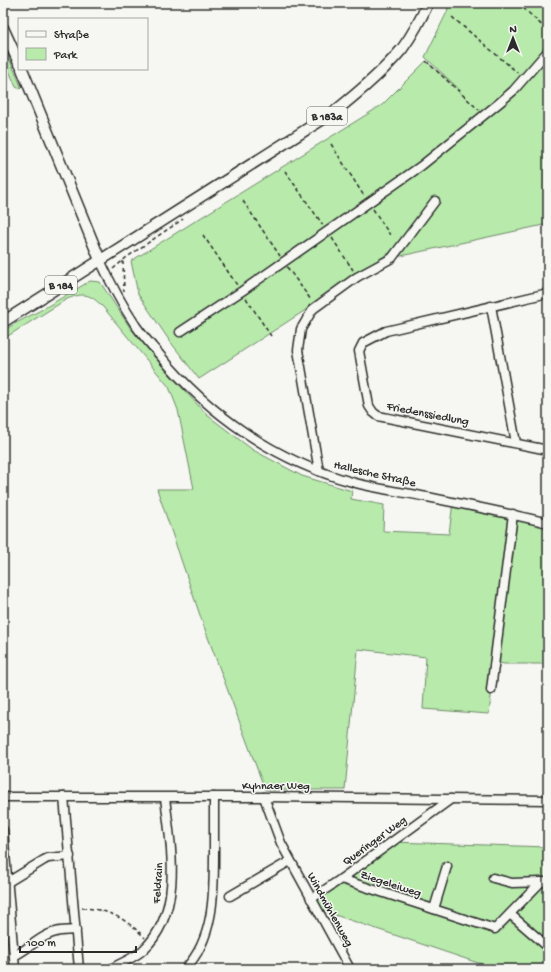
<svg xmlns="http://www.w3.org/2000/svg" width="551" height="972" font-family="'Gochi Hand',sans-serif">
<rect width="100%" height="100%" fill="#f6f6f2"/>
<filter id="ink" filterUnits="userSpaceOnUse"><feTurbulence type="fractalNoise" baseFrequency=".025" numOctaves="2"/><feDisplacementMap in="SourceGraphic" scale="8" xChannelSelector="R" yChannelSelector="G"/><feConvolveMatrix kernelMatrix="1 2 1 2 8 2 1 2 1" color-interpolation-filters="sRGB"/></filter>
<g filter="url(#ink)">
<g fill="#b7eaab" stroke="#718a6b">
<path d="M449,3H548V47L505,96L421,166L420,165L413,175L429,163L501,104L515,92L548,55V224L396,257L439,199L435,197L394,250L357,273L304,311L199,379L169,340L138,294L131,261L382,105L426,61L461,91L425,57L447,12Z"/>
<path d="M3,44L21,86L20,89L16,87L3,57Z"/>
<path d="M90,281L100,282L129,326L161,365L207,415L253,450L302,476L352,491L351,499L384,505L383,531L449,534L453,502L548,523V664H504L495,662L489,714L423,709L426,657L358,649L345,790H265L203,624L157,489H194L178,410L169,387L103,307C90,294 85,292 67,299L3,339V331L16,323L41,310Z"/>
<path d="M392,842L548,847V969H496L320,910L316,900Z"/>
</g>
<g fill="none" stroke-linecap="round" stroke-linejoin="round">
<defs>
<g id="minor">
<path d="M100,260C110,282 122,305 136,326C143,336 151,345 159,354C209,415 276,461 352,482C377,489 402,492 427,497C467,505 508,513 548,523"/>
<path d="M548,293L386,331L363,343L359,351L369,406L373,412L378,416L548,450"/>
<path d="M491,306L516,443"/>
<path d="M180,332L242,291L421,166L499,103L513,91L548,51"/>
<path d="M319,471L298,350L301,329L313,309L357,277L392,258L435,201"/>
<path d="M491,690L513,514"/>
<path d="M3,797H264L548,800"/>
<path d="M64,797L79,969"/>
<path d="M264,797L281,843L350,969"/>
<path d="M3,830L15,969"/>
<path d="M493,878L512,883L541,882"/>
<path d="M341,879L495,929L541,882H548"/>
<path d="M8,882L44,860L48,858L70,856"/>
<path d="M230,896L290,861"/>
<path d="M311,899L341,879L451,799"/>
<path d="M434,909L447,866"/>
<path d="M510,914L548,947"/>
<path d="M14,956C27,950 43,934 56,932C62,930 69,931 76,930"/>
<path d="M111,969C121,963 134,958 143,950C184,912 171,847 165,798"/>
<path d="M185,969C214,939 214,894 214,855C214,836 214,816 214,797"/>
</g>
<g id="major">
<path d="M3,28L19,63"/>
<path d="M22,69L100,260"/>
<path d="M3,322L334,112C358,93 382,73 402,49C412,35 421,19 428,3"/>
</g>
</defs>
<use href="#minor" stroke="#2b2b2b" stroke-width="11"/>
<use href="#major" stroke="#2b2b2b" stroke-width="13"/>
<g stroke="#2b2b2b" stroke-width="1.5" stroke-dasharray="4 3" stroke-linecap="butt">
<path d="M518,3L548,31"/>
<path d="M452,17L518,73"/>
<path d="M426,61L479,110"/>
<path d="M331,144L364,196"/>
<path d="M285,171L323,225"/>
<path d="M243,201L280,256"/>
<path d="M373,209L390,235"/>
<path d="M203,235L237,285"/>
<path d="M332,238L353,270"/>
<path d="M123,261L124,291"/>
<path d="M287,267L311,300"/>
<path d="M113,269L127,257L183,219"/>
<path d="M246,298L271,336"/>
<path d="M82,908C108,909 127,919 145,938"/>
</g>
<use href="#minor" stroke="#f6f6f2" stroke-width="8"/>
<use href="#major" stroke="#f6f6f2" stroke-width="10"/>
</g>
</g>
<g text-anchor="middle" stroke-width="3" stroke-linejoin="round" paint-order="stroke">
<g fill="#f6f6f2" stroke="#686867" stroke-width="1">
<rect x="307" y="107" width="40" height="18" rx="3"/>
<rect x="45" y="276" width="32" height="18" rx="3"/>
</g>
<g font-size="11" font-weight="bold" fill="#2b2b2b">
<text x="327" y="120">B 183a</text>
<text x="61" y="289">B 184</text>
</g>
<g font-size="12" fill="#2b2b2b" stroke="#f6f6f2">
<text transform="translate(428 413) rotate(11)" y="4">Friedenssiedlung</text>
<text transform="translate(375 473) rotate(13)" y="4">Hallesche Straße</text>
<text x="276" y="789">Kyhnaer Weg</text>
<text transform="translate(374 840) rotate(-36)" y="4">Queringer Weg</text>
<text transform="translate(157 883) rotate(-86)" y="4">Feldrain</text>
<text transform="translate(391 883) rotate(18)" y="4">Ziegeleiweg</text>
<text transform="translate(331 909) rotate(61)" y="4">Windmühlenweg</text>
</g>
</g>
<rect width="551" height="972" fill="none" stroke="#f6f6f2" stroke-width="16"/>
<rect x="8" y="8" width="535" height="956" fill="none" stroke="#2b2b2b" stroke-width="1.5" filter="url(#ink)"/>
<rect x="18" y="18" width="130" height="52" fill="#f6f6f2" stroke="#a5a5a2"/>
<rect x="26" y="31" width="20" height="6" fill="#f6f6f2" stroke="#a5a5a2"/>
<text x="54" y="38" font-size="12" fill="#2b2b2b">Straße</text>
<rect x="26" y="48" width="20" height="12" fill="#b7eaab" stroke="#a5a5a2"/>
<text x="54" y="58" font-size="12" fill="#2b2b2b">Park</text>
<g transform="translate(513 38)" stroke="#f6f6f2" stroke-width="3" paint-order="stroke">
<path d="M0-3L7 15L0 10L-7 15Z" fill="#2b2b2b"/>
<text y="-6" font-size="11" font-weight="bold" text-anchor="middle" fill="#2b2b2b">N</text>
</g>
<path d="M20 946v6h116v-6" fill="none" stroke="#2b2b2b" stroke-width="2"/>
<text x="26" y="946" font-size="12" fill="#2b2b2b" stroke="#f6f6f2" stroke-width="3" paint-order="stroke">100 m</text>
</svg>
